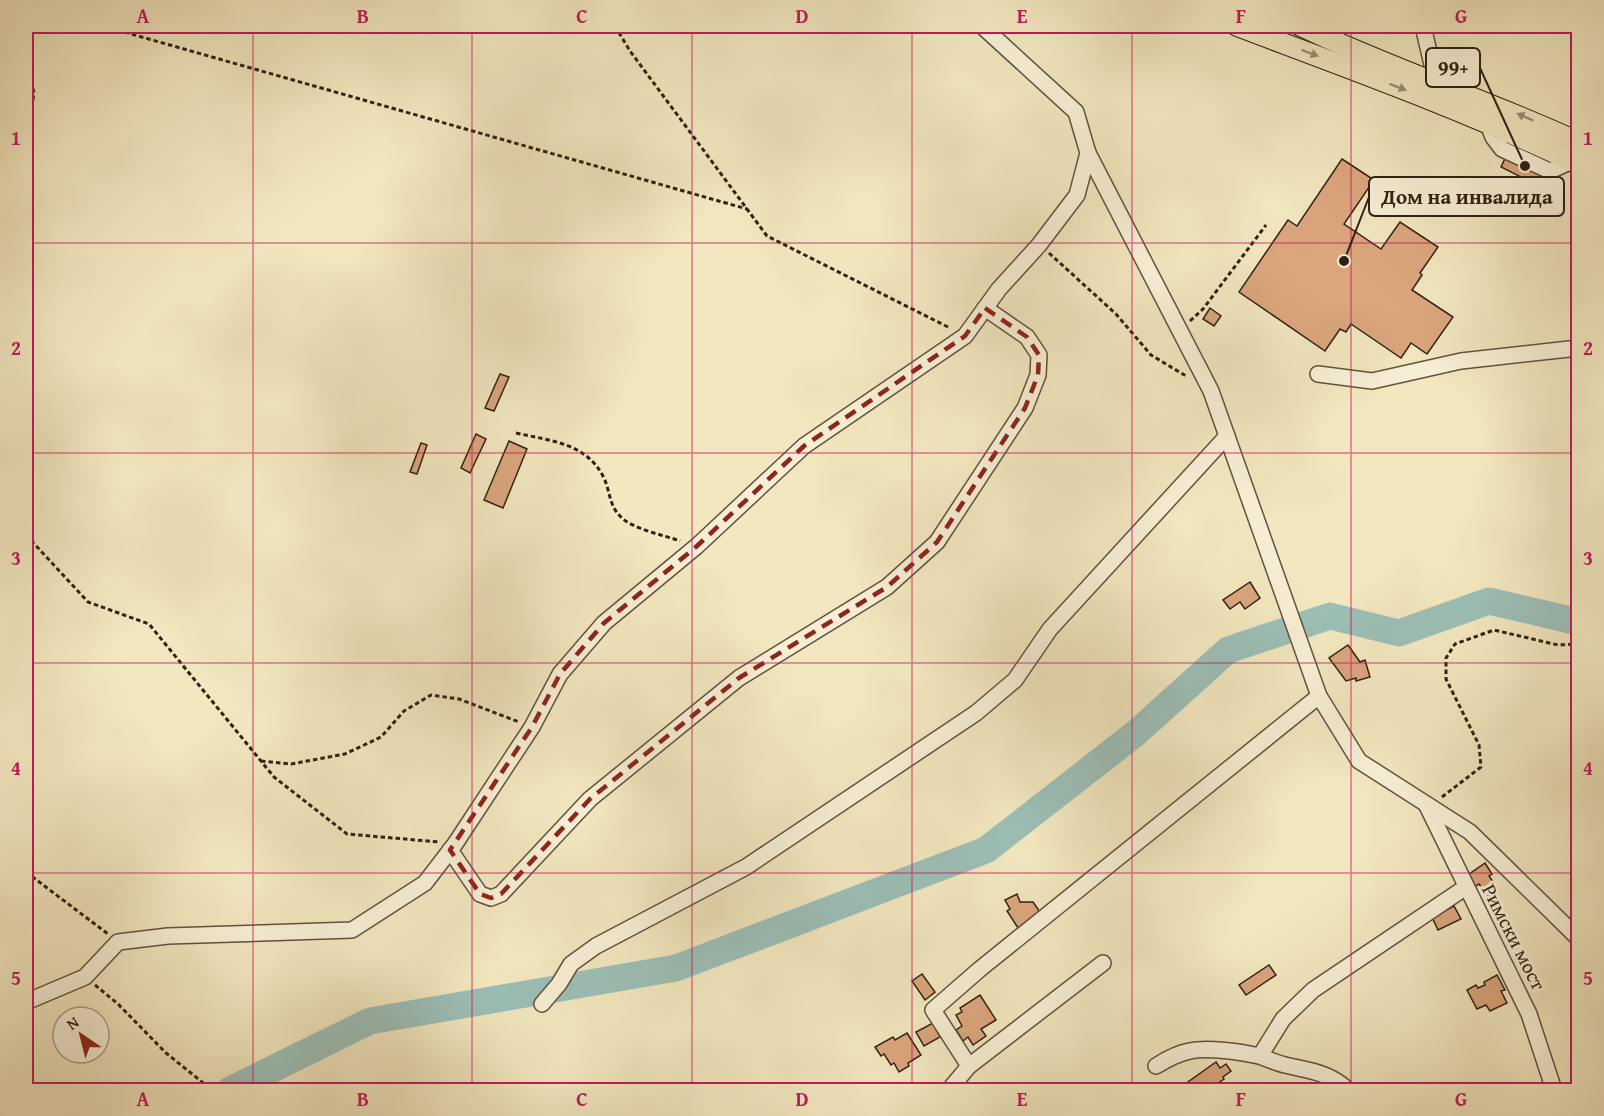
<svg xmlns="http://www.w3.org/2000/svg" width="1604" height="1116" font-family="'Gentium Book Plus',serif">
<rect width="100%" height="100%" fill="#f2e7bf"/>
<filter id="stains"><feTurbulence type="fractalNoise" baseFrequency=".00333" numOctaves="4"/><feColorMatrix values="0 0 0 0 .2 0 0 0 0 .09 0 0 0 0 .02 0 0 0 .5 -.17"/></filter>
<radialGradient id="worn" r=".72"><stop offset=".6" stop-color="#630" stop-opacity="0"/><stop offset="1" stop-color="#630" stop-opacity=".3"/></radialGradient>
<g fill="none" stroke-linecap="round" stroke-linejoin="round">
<path stroke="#9cbfb7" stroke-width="27" d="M230,1090L370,1021L676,968L986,850L1136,733L1228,650L1330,616L1399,633L1489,601L1570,620L1578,618"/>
</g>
<g fill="#dba67d" stroke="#312114" stroke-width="1.5">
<path d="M1510,148L1537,169L1558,179L1537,185L1501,167Z"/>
<path d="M1342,159L1374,180L1344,224L1381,249L1400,222L1438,247L1420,273L1422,275L1412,290L1453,317L1427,354L1411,343L1401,358L1351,324L1346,332L1340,329L1325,351L1239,292L1288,220L1297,226Z"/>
<path d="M1210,308L1221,316L1214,326L1203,319Z"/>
<path d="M500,374L509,377L494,411L485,408Z"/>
<path d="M476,434L486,439L470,473L461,468Z"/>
<path d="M509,441L527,449L503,508L484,500Z"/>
<path d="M421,443L427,445L417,474L410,472Z"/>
<path d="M1250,582L1260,598L1245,609L1240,602L1230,609L1223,600Z"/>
<path d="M1348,645L1360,662L1365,660L1370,677L1356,681V678L1346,681L1329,658Z"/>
<path d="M1485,863L1492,874L1489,876L1498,889L1488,896L1479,884L1473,888L1465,877Z"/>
<path d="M1017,894L1020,902H1033L1040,912L1018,928L1007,911L1010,909L1005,900Z"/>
<path d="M1454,906L1461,919L1438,930L1432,917Z"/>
<path d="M1269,965L1276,975L1246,995L1239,985Z"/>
<path d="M922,974L935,992L925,1000L912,981Z"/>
<path d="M1497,975L1505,990L1501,991L1507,1003L1490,1011L1486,1005L1477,1009L1467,990L1476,985L1478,988L1485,985L1484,982Z"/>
<path d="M980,995L996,1020L981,1029L986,1036L973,1045L968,1037L963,1041L956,1030L962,1026L956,1015L962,1012L960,1008Z"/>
<path d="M933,1023L940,1037L924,1046L916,1032Z"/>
<path d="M907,1033L921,1055L908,1063L909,1066L899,1072L894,1063L891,1065L884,1054L881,1056L875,1047L893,1037L895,1040Z"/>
<path d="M1216,1062L1220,1068L1226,1064L1231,1071L1223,1077L1224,1079L1208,1090H1194L1188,1082Z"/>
</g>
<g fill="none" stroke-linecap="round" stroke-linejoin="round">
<defs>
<g id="minor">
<path d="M1423,26L1436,82"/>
<path d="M1488,124L1493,137L1502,149L1550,171L1572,161"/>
<path d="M1088,153L1211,391L1319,696L1359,761L1470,832L1578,938"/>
<path d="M1318,374L1372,381L1461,361L1578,348"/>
<path d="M1427,806L1529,1014L1554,1090"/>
<path d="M450,850L480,894L491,898L501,894L590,799L739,678L887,587L937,542L1025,408L1038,375L1039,355L1027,337L985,308"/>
<path d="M26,1002L85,977L118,942L168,936L352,930L425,883L455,844L532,727L560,674L604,623L697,546L804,446L965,336L999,289L1039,245L1077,195L1088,153L1076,112L982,26"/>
<path d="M542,1004L559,984L571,964L596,946L746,867L976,713L1015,680L1050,629L1227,436"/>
<path d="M1260,1056L1283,1019L1313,990L1466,887"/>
<path d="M969,1066L1103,963"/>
<path d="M1156,1066C1167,1059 1178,1053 1190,1051C1207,1047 1242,1052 1259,1056C1268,1059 1276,1063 1285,1065C1310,1071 1329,1072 1348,1090"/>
<path d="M949,1090L969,1066L933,1010L980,969L1319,696"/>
</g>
<g id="major">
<path d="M1237,26C1351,69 1468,111 1578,164"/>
<path d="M1301,26C1391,69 1487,100 1578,142"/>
</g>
</defs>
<use href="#minor" stroke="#61523f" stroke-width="18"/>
<use href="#major" stroke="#312114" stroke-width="22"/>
<g stroke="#312114" stroke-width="3" stroke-dasharray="4.5 3" stroke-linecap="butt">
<path d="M103,26L747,209"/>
<path d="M615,26L630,51L767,236L950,328"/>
<path d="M26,59L34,93L26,140"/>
<path d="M1049,253L1116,314L1151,355L1186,376"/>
<path d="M1190,321L1203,309L1266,225"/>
<path d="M516,433C551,441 587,443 604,478C610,491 609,505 620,516C631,529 664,535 680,541"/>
<path d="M26,535L88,602L149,624L274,777L347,834L439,842"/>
<path d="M261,761L291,764L345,754L381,737L404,711L431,695L459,699L519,722"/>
<path d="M1442,797L1481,767L1479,745L1446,679V658L1455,644L1494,630L1558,645L1578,644"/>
<path d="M26,872L108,934"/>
<path d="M95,985L118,1004L166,1053L212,1090"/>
</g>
<use href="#minor" stroke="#f7efd5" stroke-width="15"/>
<use href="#major" stroke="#f2e7bf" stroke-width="20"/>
</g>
<defs><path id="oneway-solid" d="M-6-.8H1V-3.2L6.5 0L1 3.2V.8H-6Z" transform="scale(1.5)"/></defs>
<g fill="#9b8e72">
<use href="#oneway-solid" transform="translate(1310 53) rotate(21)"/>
<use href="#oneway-solid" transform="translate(1398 87) rotate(21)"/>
<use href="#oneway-solid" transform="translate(1525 117) rotate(-156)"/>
</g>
<path fill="none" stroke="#8f2418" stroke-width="4.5" stroke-dasharray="12 8" stroke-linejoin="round" d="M985,308L1027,337L1039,355L1038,375L1025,408L937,542L887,587L739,678L590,799L501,894L491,898L480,894L450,850L532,727L560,674L604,623L697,546L804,446L965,336Z"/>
<path fill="none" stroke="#c2185b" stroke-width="1.5" stroke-opacity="0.55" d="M253,26V1090M472,26V1090M692,26V1090M912,26V1090M1132,26V1090M1351,26V1090M26,243H1578M26,453H1578M26,663H1578M26,873H1578"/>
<g text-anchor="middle" stroke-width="6" stroke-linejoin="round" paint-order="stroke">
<g font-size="20" fill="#312114" stroke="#f7efd5">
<text transform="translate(1514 937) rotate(63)" y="7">Римски мост</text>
</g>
</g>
<path fill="none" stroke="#312114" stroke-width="2" d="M1525 166L1480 68M1344 261L1369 197"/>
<g fill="#312114" stroke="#f7efd5" stroke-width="2">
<circle cx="1525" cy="166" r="6"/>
<circle cx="1344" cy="261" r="6"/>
</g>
<g fill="#f7efd5" stroke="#312114" stroke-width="2">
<rect x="1426" y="48" width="54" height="39" rx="6"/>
<rect x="1369" y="177" width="195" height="39" rx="6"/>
</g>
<g font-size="21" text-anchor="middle" font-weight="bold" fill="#312114">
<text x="1453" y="75">99+</text>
<text x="1467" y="204">Дом на инвалида</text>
</g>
<rect width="1604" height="1116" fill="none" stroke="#f2e7bf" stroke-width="66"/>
<g transform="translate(81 1035) rotate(325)"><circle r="28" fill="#f7efd5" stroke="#a89d88" stroke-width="1.5"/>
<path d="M0-4.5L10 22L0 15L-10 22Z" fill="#8f2418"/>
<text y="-9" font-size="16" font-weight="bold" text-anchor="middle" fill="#312114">N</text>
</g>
<rect x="33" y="33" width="1538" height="1050" fill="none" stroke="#c2185b" stroke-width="2"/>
<g font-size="20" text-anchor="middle" font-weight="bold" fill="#c2185b">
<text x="143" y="23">A</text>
<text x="363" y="23">B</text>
<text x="582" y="23">C</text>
<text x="802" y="23">D</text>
<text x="1022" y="23">E</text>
<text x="1241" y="23">F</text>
<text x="1461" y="23">G</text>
<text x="16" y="145">1</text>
<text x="1588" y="145">1</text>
<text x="16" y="355">2</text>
<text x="1588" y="355">2</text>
<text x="16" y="565">3</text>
<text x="1588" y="565">3</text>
<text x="16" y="775">4</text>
<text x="1588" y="775">4</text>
<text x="16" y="985">5</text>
<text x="1588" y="985">5</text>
<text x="143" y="1106">A</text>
<text x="363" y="1106">B</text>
<text x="582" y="1106">C</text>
<text x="802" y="1106">D</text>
<text x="1022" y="1106">E</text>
<text x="1241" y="1106">F</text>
<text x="1461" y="1106">G</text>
</g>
<rect width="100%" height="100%" filter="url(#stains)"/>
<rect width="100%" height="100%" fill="url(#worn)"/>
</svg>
